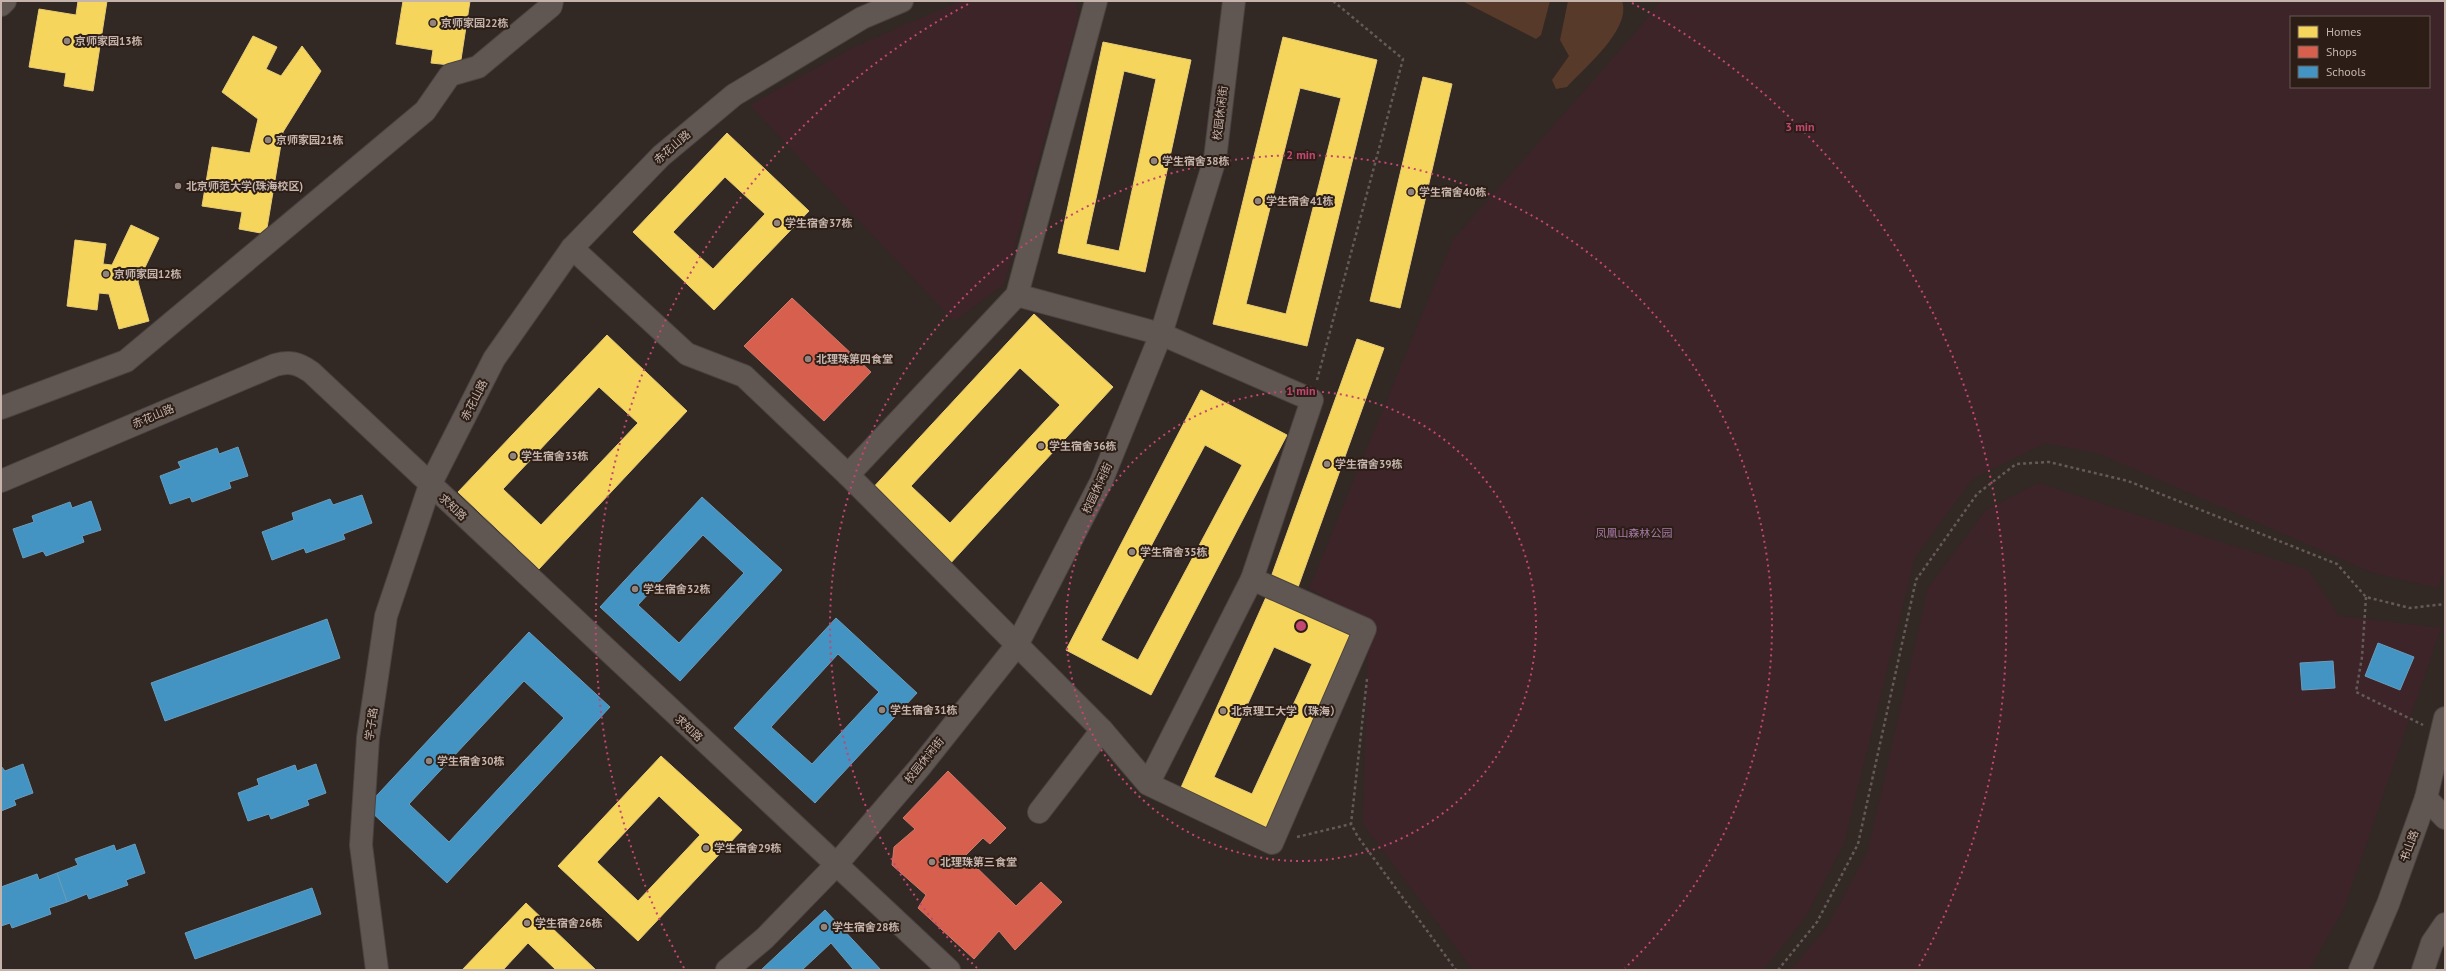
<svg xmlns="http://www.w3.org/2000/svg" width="2446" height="971" font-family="'PT Sans','Noto Sans SC',sans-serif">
<rect width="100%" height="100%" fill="#322824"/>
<g fill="#3d2429" fill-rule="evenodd">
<path d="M960,1H1076L1078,18L1004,284L954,321L750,105L852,48Z"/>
<path d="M1660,1H2445V571L2437,588L2371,572L2100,454L2046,443L1973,478L1915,557L1844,843L1806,916L1763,970H1473L1363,824L1369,620L1309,589L1453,240L1641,26ZM2291,17H2429V87H2291Z"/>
<path d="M2038,483L2308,570L2339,616L2441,628L2344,908L2309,970H1791L1828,926L1868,851L1928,588L1986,510Z"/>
</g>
<g fill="#583a2b">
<path d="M1462,1H1550L1541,35L1536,39Z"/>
<path d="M1568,1H1622C1632,29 1584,68 1567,87L1556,89L1552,80L1569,56L1560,40Z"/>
</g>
<g fill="#f6d55c" stroke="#e7cb74" fill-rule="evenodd">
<path d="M78,1H107L93,91L64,86L66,73L29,67L39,9L76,15Z"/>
<path d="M403,1H470L460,66L431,63L433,50L396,44Z"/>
<path d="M253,36L277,47L266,69L281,76L302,46L321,71L283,132L266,234L239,229L242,212L202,206L212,147L250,153L258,119L222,92Z"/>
<path d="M1283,37L1377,60L1307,346L1213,324ZM1300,88L1341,98L1286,314L1246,304Z"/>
<path d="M1103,42L1191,60L1145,272L1058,253ZM1124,71L1156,79L1119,251L1086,244Z"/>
<path d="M1423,77L1452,84L1400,308L1370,301Z"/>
<path d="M727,133L809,211L714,310L633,232ZM725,177L765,214L713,269L673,232Z"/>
<path d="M131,225L159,238L138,282L149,321L119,329L109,294L99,293L97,310L67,306L75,240L106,244L103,264L112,265Z"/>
<path d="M1034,314L1113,387L948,566L869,492ZM1020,368L1060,405L950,523L911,486Z"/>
<path d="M607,335L687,411L539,569L458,492ZM599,387L638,423L541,525L503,489Z"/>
<path d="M1357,339L1384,348L1297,590L1270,580Z"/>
<path d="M1201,390L1287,435L1151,695L1066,650ZM1205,445L1242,465L1138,660L1101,640Z"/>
<path d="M1267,595L1356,635L1267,831L1179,792ZM1274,647L1312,664L1252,794L1214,777Z"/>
<path d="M661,756L742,830L638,941L558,866ZM659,796L700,835L638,901L597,862Z"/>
<path d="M526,903L596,970H556L528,943L503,970H462Z"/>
</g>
<g fill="#d6604d" stroke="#d17969">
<path d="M792,298L871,372L824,421L744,346Z"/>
<path d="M948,771L1006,828L990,844L983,838L965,856L1016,906L1041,882L1062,902L1015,950L999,931L974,959L918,908L926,895L892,865L894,847L915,829L903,818Z"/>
</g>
<g fill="#4393c3" stroke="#6a9dbc" fill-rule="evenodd">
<path d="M238,447L248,476L229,482L231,488L192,502L190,497L170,504L160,476L181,468L178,462L217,448L219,454Z"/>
<path d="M362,495L372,523L343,534L345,539L306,553L304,548L272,560L262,532L294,520L292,513L330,499L333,505Z"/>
<path d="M702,497L782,570L680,681L600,607ZM703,535L744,573L679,643L638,605Z"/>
<path d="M91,501L101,530L82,536L84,542L46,556L43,551L23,558L13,529L34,522L32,516L70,502L72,508Z"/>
<path d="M836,618L917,693L815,803L734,728ZM838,654L879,692L812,764L771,727Z"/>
<path d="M327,619L340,658L165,721L151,683Z"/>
<path d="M529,632L610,707L447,883L366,807ZM524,681L564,718L449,842L409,804Z"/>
<path d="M2378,643L2414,657L2400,690L2365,676Z"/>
<path d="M2333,661L2335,688L2302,690L2300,663Z"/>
<path d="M23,764L33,793L14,800L16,805L1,811V766L5,771Z"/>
<path d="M316,764L326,793L307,800L309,805L271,819L269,814L248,821L238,793L259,785L257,779L295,765L297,771Z"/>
<path d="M135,844L145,873L126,880L128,885L89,899L87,894L67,902L57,873L78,865L75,859L114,845L116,851Z"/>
<path d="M57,873L67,902L49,908L51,914L12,928L10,923L1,926V887L37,874L39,880Z"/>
<path d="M312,888L321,914L195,959L185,933Z"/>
<path d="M825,910L881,970H852L853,969L831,943L802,970H761Z"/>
</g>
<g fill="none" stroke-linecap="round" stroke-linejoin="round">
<defs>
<g id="minor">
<path d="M1,5L5,1"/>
<path d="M572,248L687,354L744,376L848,475L1102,730L1039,812"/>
<path d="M1017,295L1161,334L1312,400L1252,579"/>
<path d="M1,408L126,361L425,111L450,75L478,67L551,6L552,1"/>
<path d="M848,475L1017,295L1096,1"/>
<path d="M1,481L275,365C290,361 298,363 311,372L949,970"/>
<path d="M1102,730L1148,784L1272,843L1365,629L1252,579L1148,784"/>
<path d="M2426,798L2445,818"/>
<path d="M377,970L361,845L368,738L386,616L430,485L494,359L572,248L661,156L734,95L862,18L902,1"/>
<path d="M727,970L765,938L836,865L920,767L1017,645L1101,482L1161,334L1215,159L1234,1"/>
<path d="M2360,970L2388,904L2426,798L2445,718"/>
<path d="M2423,970L2432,943L2445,924"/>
</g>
</defs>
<use href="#minor" stroke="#4b4340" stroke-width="24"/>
<g stroke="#645a57" stroke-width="2.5" stroke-dasharray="3 3" stroke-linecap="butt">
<path d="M1317,380L1403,59L1333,1"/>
<path d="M2366,597L2362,657L2356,692L2423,725"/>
<path d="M1367,679L1351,824L1358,837L1456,970"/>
<path d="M1297,837L1351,824"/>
<path d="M1778,970L1817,922L1858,844L1916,580L1977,494L2016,464L2049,462L2128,481L2337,564L2366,597L2410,608L2445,604"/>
</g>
<use href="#minor" stroke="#605752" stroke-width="22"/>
</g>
<g fill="none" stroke="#c34773" stroke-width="2" stroke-dasharray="2 4">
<circle cx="1301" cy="626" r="235"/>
<path d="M977 968A471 471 0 1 1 1625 968"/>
<path d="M684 968A706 706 0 0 1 970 3M1632 3A706 706 0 0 1 1918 968"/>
</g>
<g fill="#92837c" stroke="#2c1e17" stroke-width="1.5">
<circle cx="433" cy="23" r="4"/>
<circle cx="67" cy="41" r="4"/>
<circle cx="268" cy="140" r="4"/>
<circle cx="1154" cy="161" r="4"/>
<circle cx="178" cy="186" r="4"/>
<circle cx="1411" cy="192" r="4"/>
<circle cx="1258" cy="201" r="4"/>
<circle cx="777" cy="223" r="4"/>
<circle cx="106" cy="274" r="4"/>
<circle cx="808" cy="359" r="4"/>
<circle cx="1041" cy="446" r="4"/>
<circle cx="513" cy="456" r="4"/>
<circle cx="1327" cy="464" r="4"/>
<circle cx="1132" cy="552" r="4"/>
<circle cx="635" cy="589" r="4"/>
<circle cx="882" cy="710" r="4"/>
<circle cx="1223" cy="711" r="4"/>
<circle cx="429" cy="761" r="4"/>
<circle cx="706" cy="848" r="4"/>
<circle cx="932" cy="862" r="4"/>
<circle cx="527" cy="923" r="4"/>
<circle cx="824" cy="927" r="4"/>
</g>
<g text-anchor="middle" stroke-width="4" stroke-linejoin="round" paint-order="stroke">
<g font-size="11" font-weight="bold" fill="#c5b4ab" stroke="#2c1e17" text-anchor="start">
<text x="441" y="27">京师家园22栋</text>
<text x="75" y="45">京师家园13栋</text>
<text x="276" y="144">京师家园21栋</text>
<text x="1162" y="165">学生宿舍38栋</text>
<text x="186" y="190">北京师范大学(珠海校区)</text>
<text x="1419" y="196">学生宿舍40栋</text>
<text x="1266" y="205">学生宿舍41栋</text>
<text x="785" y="227">学生宿舍37栋</text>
<text x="114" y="278">京师家园12栋</text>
<text x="816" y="363">北理珠第四食堂</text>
<text x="1049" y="450">学生宿舍36栋</text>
<text x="521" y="460">学生宿舍33栋</text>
<text x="1335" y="468">学生宿舍39栋</text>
<text x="1140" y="556">学生宿舍35栋</text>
<text x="643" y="593">学生宿舍32栋</text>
<text x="890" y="714">学生宿舍31栋</text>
<text x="1231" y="715">北京理工大学（珠海）</text>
<text x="437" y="765">学生宿舍30栋</text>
<text x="714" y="852">学生宿舍29栋</text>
<text x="940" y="866">北理珠第三食堂</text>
<text x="535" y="927">学生宿舍26栋</text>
<text x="832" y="931">学生宿舍28栋</text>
</g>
<g font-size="11" fill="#c5b4ab" stroke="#2c1e17">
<text transform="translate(1220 113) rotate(-83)" y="4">校园休闲街</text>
<text transform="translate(672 147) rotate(-41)" y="4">赤花山路</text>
<text transform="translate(474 400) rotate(-63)" y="4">赤花山路</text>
<text transform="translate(153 416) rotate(-23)" y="4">赤花山路</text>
<text transform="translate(1097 488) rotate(-65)" y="4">校园休闲街</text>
<text transform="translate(453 507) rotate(43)" y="4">求知路</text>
<text transform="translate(371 724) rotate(-82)" y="4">学子路</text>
<text transform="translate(689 728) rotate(43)" y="4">求知路</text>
<text transform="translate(924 760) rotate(-51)" y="4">校园休闲街</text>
<text transform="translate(2409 846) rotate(-70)" y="4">书山路</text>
</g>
<g font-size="11" fill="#a679a7" stroke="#2c1e17">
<text x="1634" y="537">凤凰山森林公园</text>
</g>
</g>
<circle cx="1301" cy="626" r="6" fill="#c34773" stroke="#2c1e17" stroke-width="2"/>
<g font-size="12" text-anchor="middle" font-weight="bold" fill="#c34773" stroke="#2c1e17" stroke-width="4" stroke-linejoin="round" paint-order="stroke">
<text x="1800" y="131">3 min</text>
<text x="1301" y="159">2 min</text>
<text x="1301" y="395">1 min</text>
</g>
<rect width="2446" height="971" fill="none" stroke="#c5b4ab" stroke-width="4"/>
<rect x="2290" y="16" width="140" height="72" fill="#2c1e17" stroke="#695a52"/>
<rect x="2298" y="26" width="20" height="12" fill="#f6d55c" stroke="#695a52"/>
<text x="2326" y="36" font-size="12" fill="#c5b4ab">Homes</text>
<rect x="2298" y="46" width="20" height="12" fill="#d6604d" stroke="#695a52"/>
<text x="2326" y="56" font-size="12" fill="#c5b4ab">Shops</text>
<rect x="2298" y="66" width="20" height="12" fill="#4393c3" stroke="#695a52"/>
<text x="2326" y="76" font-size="12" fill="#c5b4ab">Schools</text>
</svg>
